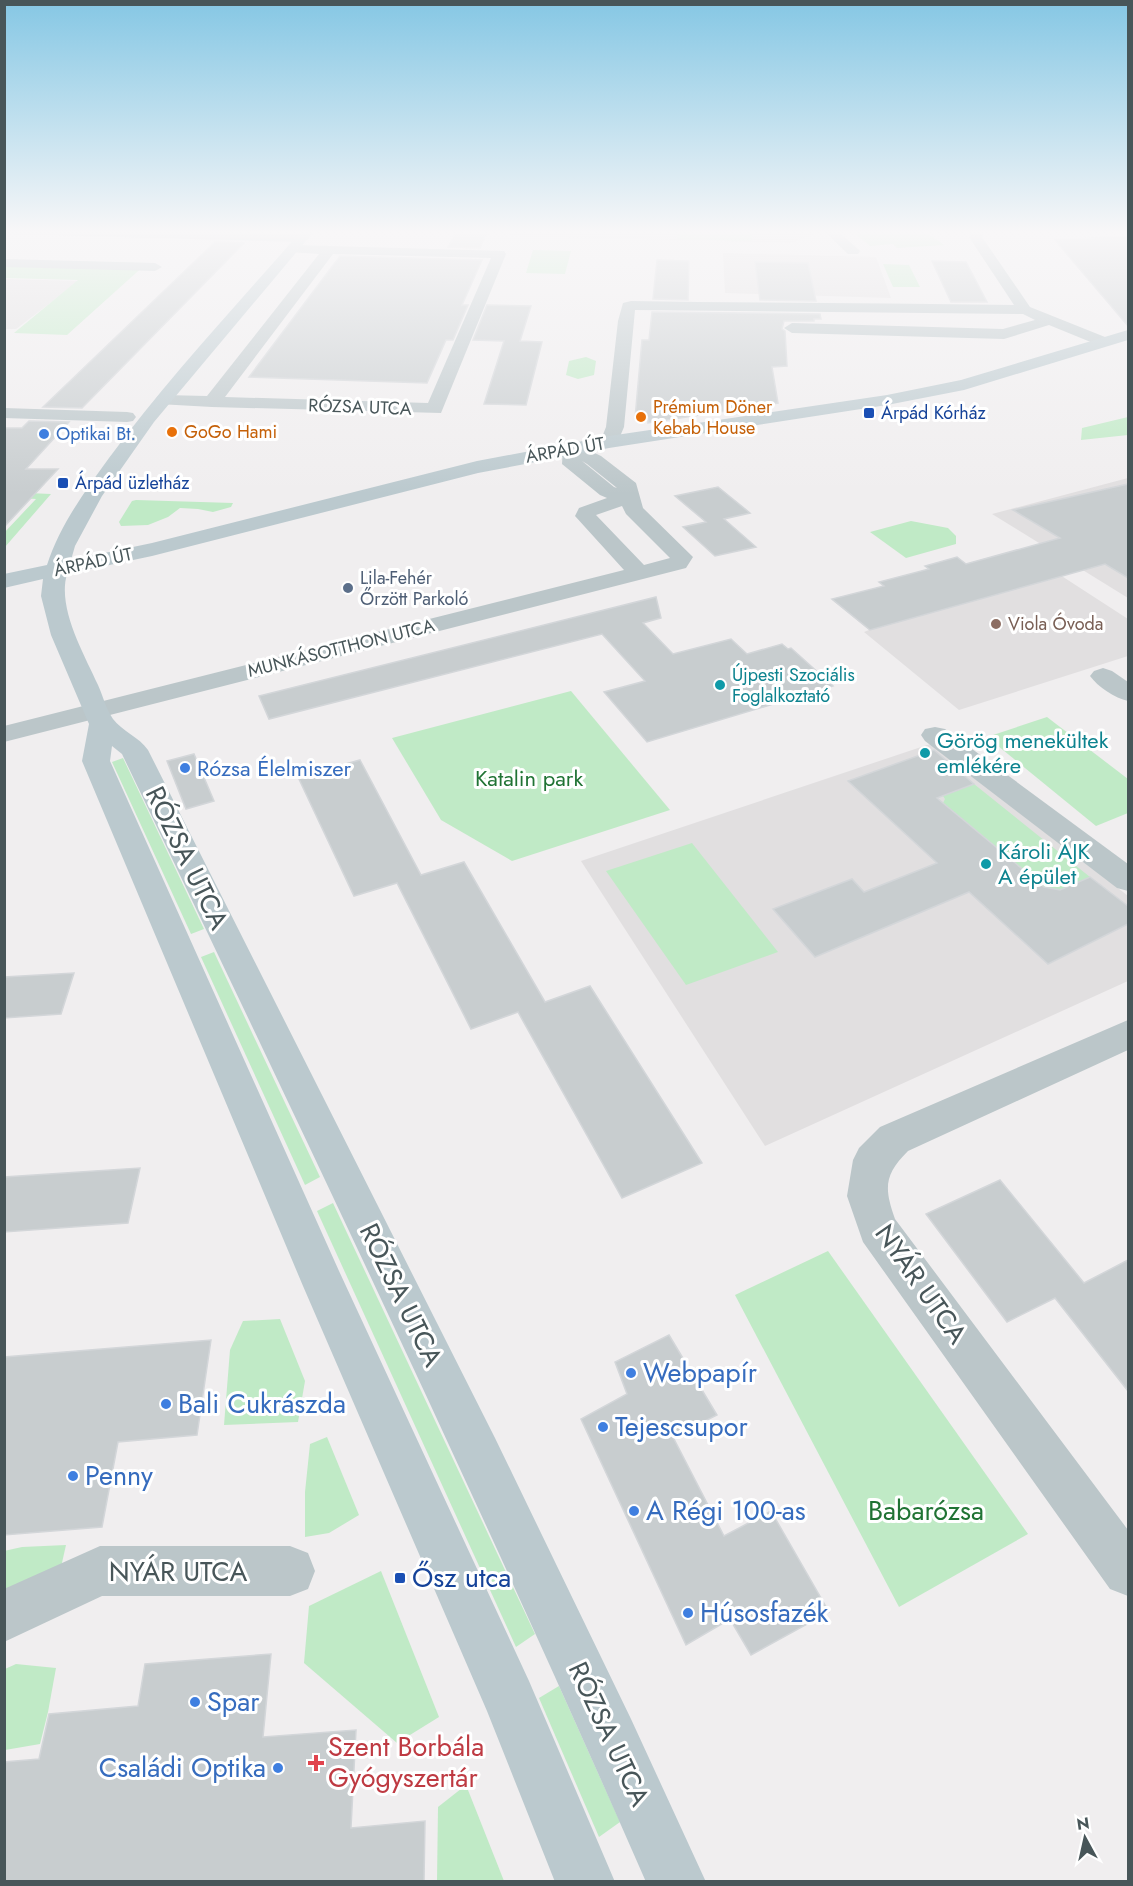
<svg xmlns="http://www.w3.org/2000/svg" width="1133" height="1886" font-family="Jost,sans-serif">
<rect width="100%" height="100%" fill="#f0eeef"/>
<g fill="#e1dfe0">
<path d="M512,230H814L818,233L790,243L512,236Z"/>
<path d="M723,253L876,257L891,298L725,293Z"/>
<path d="M5,279L79,281L16,329H5Z"/>
<path d="M1128,478V598L992,514Z"/>
<path d="M1020,549L1128,619V656L959,710L864,632L869,630L832,600Z"/>
<path d="M936,742L1128,896V981L765,1146L581,861Z"/>
</g>
<g fill="#c0eac6">
<path d="M678,230H751L752,241L677,239Z"/>
<path d="M851,230H923L944,245L897,248L893,244L870,246Z"/>
<path d="M533,250L571,251L565,274L526,273Z"/>
<path d="M5,260L147,263L67,335L14,333L78,280L5,278Z"/>
<path d="M883,264L909,265L920,287H893Z"/>
<path d="M586,357L596,361L594,375L578,379L566,375L569,361Z"/>
<path d="M1128,417V435L1081,440L1082,428Z"/>
<path d="M5,492L51,494L5,547L4,533L36,499L5,497Z"/>
<path d="M136,500L233,503L231,507L213,512L198,509L180,508L168,517L148,525L121,526L119,522L132,501Z"/>
<path d="M911,521L948,528L956,536V544L906,558L870,532Z"/>
<path d="M571,691L670,810L512,861L441,820L392,738Z"/>
<path d="M1047,717L1128,779V813L1096,826L987,737Z"/>
<path d="M123,758L204,929L191,934L112,762Z"/>
<path d="M974,784L1090,877L1059,891L1047,889L943,803L945,799L943,796Z"/>
<path d="M692,843L778,952L686,985L606,871Z"/>
<path d="M214,952L320,1177L305,1185L201,957Z"/>
<path d="M333,1203L535,1634L516,1647L317,1211Z"/>
<path d="M828,1251L1028,1534L899,1607L735,1295Z"/>
<path d="M280,1319L305,1381L298,1422L224,1425L230,1350L243,1321Z"/>
<path d="M327,1437L359,1515L329,1533L305,1537V1492L310,1444Z"/>
<path d="M66,1545L59,1576L5,1600L4,1551L22,1547Z"/>
<path d="M381,1571L439,1717L397,1743L304,1663L309,1606Z"/>
<path d="M16,1664L56,1668L48,1712L40,1744L5,1750V1669Z"/>
<path d="M559,1686L620,1822L599,1837L539,1698Z"/>
<path d="M466,1785L504,1881H437L438,1807Z"/>
</g>
<g fill="#c8cdcf" stroke="#d3d6d9" stroke-width="1.5">
<path d="M457,230H488L480,248L448,247Z"/>
<path d="M1128,236V326L1055,240Z"/>
<path d="M215,242L244,243L82,408L43,407Z"/>
<path d="M340,256L482,260L462,305H468L453,340H446L427,383L249,377Z"/>
<path d="M657,260L689,261L688,300L653,299Z"/>
<path d="M932,261L966,262L987,302H951Z"/>
<path d="M755,262L808,263L816,301L760,300Z"/>
<path d="M487,305L531,306L520,341L542,342L526,405L484,404L504,341L473,340Z"/>
<path d="M652,312L820,314L821,319H814V321H784L782,329L785,331L787,366L772,367L778,403L648,423V418H635L642,340H649Z"/>
<path d="M29,421L69,422L26,469H58L4,527V428H22Z"/>
<path d="M1128,484V578L1105,564L870,630L832,599L884,586L879,582L929,569L925,566L957,557L966,564L1060,538L1013,510Z"/>
<path d="M718,487L750,513L724,519L756,547L715,556L683,527L706,522L675,496Z"/>
<path d="M656,597L661,618L643,623L673,654L731,639L747,654L782,644L788,649L791,648L833,686L647,742L604,692L645,681L602,634L269,719L259,696Z"/>
<path d="M934,750L974,784L937,798L1044,887L1060,890L1090,877L1128,906V924L1048,964L969,892L815,957L773,909L852,879L864,892L937,863L848,781Z"/>
<path d="M194,754L214,801L186,809L167,761Z"/>
<path d="M360,760L421,875L464,862L545,1002L590,986L702,1163L622,1198L518,1012L471,1029L397,883L354,896L298,777Z"/>
<path d="M74,973L61,1014L4,1018V977Z"/>
<path d="M140,1168L128,1223L4,1232V1177Z"/>
<path d="M1000,1180L1084,1283L1128,1260V1391L1055,1298L1007,1322L926,1214Z"/>
<path d="M669,1335L717,1415L673,1437L724,1536L771,1511L829,1612L751,1655L730,1619L686,1645L581,1419L627,1394L615,1362Z"/>
<path d="M211,1340L197,1435L118,1442L102,1527L4,1535V1357Z"/>
<path d="M271,1654L263,1737L356,1730L351,1828L425,1821L424,1881H4V1762L39,1759L49,1714L138,1706L145,1664Z"/>
</g>
<g fill="none" stroke-linecap="round" stroke-linejoin="round">
<g fill="#bbc6c9" fill-rule="evenodd">
<path d="M4,230H153L303,234L310,238L303,242L6,234Z"/>
<path d="M823,230H837L860,251L858,254H848Z"/>
<path d="M973,230H986L982,237L1030,307L1110,339L1112,342L1110,345H1098L1049,325L1004,339L792,333L784,328L792,323L1003,329L1035,320L1023,314L635,310L624,427L616,446H602L600,442L606,427L618,321L623,303L631,301C759,303 886,303 1014,305L969,237Z"/>
<path d="M294,245L504,251L506,254L441,413L212,407L158,404L155,400L158,396L164,395L207,396L319,254L289,252L287,249ZM333,254L491,258L428,403L225,397Z"/>
<path d="M4,259L155,263L162,267L155,271L4,267Z"/>
<path d="M4,408L127,412L133,413L136,417L133,421L127,422L4,418Z"/>
<path d="M572,442L601,456L636,483L643,508L693,557L686,568L4,742V726L624,570L575,516L579,508L607,498L600,495L562,464L563,448L565,444ZM582,461L587,464L617,488L614,487ZM622,506L626,514L670,558L644,565L596,515Z"/>
<path d="M1103,668L1112,671L1128,682V701C1115,698 1098,687 1090,676L1094,671Z"/>
<path d="M935,727L945,729L1128,864V891L1117,888L925,741L921,735L925,729Z"/>
<path d="M1128,1020V1050L908,1151C884,1175 884,1188 895,1219L1128,1530V1596L1110,1589L863,1242L847,1196L853,1160L859,1148L880,1127Z"/>
<path d="M100,1546H290L308,1553L315,1571L308,1589L290,1596H102L4,1642V1589Z"/>
</g>
<path fill="#bbc9ce" fill-rule="evenodd" d="M302,230H315L154,422L102,496L75,546L71,560L152,543L477,461L609,436L887,395L961,380L1128,330V340L964,390L887,405L609,448L478,473L152,556L67,574C57,608 84,654 98,685C103,696 106,709 113,719C122,731 139,737 148,750L495,1438L631,1719L706,1882H646C480,1502 301,1128 122,754L112,746L110,761L339,1271L529,1681L615,1882H555L487,1711L303,1286L82,761L89,724L51,635L41,596L43,579L4,588V574L47,565C60,525 85,491 109,458C168,378 237,305 302,230Z"/>
</g>
<linearGradient id="sky" x2="0" y2="1"><stop stop-color="#85c7e4"/><stop offset="0.47" stop-color="#f8f7f8"/><stop offset="1" stop-color="#f8f7f8" stop-opacity="0"/></linearGradient>
<rect width="1133" height="494" fill="url(#sky)"/>
<g fill="#1a4fb4" stroke="#fff" stroke-width="2">
<rect x="863" y="407" width="12" height="12" rx="3"/>
<rect x="57" y="477" width="12" height="12" rx="3"/>
<rect x="394" y="1572" width="12" height="12" rx="3"/>
</g>
<g fill="#e8710a" stroke="#fff" stroke-width="2">
<circle cx="641" cy="417" r="6"/>
<circle cx="172" cy="432" r="6"/>
</g>
<g fill="#3f7fe0" stroke="#fff" stroke-width="2">
<circle cx="44" cy="434" r="6"/>
<circle cx="185" cy="768" r="6"/>
<circle cx="631" cy="1373" r="6"/>
<circle cx="166" cy="1404" r="6"/>
<circle cx="603" cy="1427" r="6"/>
<circle cx="73" cy="1476" r="6"/>
<circle cx="634" cy="1511" r="6"/>
<circle cx="688" cy="1613" r="6"/>
<circle cx="195" cy="1702" r="6"/>
<circle cx="278" cy="1768" r="6"/>
</g>
<circle fill="#5c6f8a" stroke="#fff" stroke-width="2" cx="348" cy="588" r="6"/>
<circle fill="#8d6e63" stroke="#fff" stroke-width="2" cx="996" cy="624" r="6"/>
<g fill="#0f9aa8" stroke="#fff" stroke-width="2">
<circle cx="720" cy="685" r="6"/>
<circle cx="925" cy="753" r="6"/>
<circle cx="986" cy="864" r="6"/>
</g>
<path fill="#e0444e" stroke="#fff" stroke-width="2" d="M313 1754h6v6h6v6h-6v6h-6v-6h-6v-6h6z"/>
<g text-anchor="middle" stroke-width="6" stroke-linejoin="round" paint-order="stroke">
<g font-size="18" fill="#485659" stroke="#fff">
<text transform="translate(360 407) rotate(2)" y="6">RÓZSA UTCA</text>
<text transform="translate(565 450) rotate(-10)" y="6">ÁRPÁD ÚT</text>
<text transform="translate(93 562) rotate(-12)" y="6">ÁRPÁD ÚT</text>
<text transform="translate(341 648) rotate(-14)" y="6">MUNKÁSOTTHON UTCA</text>
</g>
<g font-size="18" fill="#c56008" stroke="#fff" text-anchor="start">
<text x="653" y="413">Prémium Döner<tspan x="653" dy="21">Kebab House</tspan></text>
<text x="184" y="438">GoGo Hami</text>
</g>
<g font-size="18" fill="#164399" stroke="#fff" text-anchor="start">
<text x="881" y="419">Árpád Kórház</text>
<text x="75" y="489">Árpád üzletház</text>
</g>
<g font-size="18" fill="#366cbe" stroke="#fff" text-anchor="start">
<text x="56" y="440">Optikai Bt.</text>
</g>
<g font-size="18" fill="#4e5e75" stroke="#fff" text-anchor="start">
<text x="360" y="584">Lila-Fehér<tspan x="360" dy="21">Őrzött Parkoló</tspan></text>
</g>
<g font-size="18" fill="#785e54" stroke="#fff" text-anchor="start">
<text x="1008" y="630">Viola Óvoda</text>
</g>
<g font-size="18" fill="#0d838f" stroke="#fff" text-anchor="start">
<text x="732" y="681">Újpesti Szociális<tspan x="732" dy="21">Foglalkoztató</tspan></text>
</g>
<g font-size="22" fill="#0d838f" stroke="#fff" text-anchor="start">
<text x="937" y="748">Görög menekültek<tspan x="937" dy="25">emlékére</tspan></text>
<text x="998" y="859">Károli ÁJK<tspan x="998" dy="25">A épület</tspan></text>
</g>
<g font-size="22" fill="#366cbe" stroke="#fff" text-anchor="start">
<text x="197" y="776">Rózsa Élelmiszer</text>
</g>
<g font-size="22" fill="#207334" stroke="#fff">
<text x="529" y="786">Katalin park</text>
</g>
<g font-size="27" fill="#485659" stroke="#fff">
<text transform="translate(187 858) rotate(64)" y="9">RÓZSA UTCA</text>
<text transform="translate(921 1284) rotate(55)" y="9">NYÁR UTCA</text>
<text transform="translate(401 1295) rotate(64)" y="9">RÓZSA UTCA</text>
<text x="178" y="1581">NYÁR UTCA</text>
<text transform="translate(609 1734) rotate(65)" y="9">RÓZSA UTCA</text>
</g>
<g font-size="27" fill="#366cbe" stroke="#fff" text-anchor="start">
<text x="643" y="1382">Webpapír</text>
<text x="178" y="1413">Bali Cukrászda</text>
<text x="615" y="1436">Tejescsupor</text>
<text x="85" y="1485">Penny</text>
<text x="646" y="1520">A Régi 100-as</text>
<text x="700" y="1622">Húsosfazék</text>
<text x="207" y="1711">Spar</text>
<text x="266" y="1777" text-anchor="end">Családi Optika</text>
</g>
<g font-size="27" fill="#207334" stroke="#fff">
<text x="926" y="1520">Babarózsa</text>
</g>
<g font-size="27" fill="#164399" stroke="#fff" text-anchor="start">
<text x="412" y="1587">Ősz utca</text>
</g>
<g font-size="27" fill="#be3a42" stroke="#fff" text-anchor="start">
<text x="328" y="1756">Szent Borbála<tspan x="328" dy="31">Gyógyszertár</tspan></text>
</g>
</g>
<rect width="1133" height="1886" fill="none" stroke="#485659" stroke-width="12"/>
<g transform="translate(1085 1838) rotate(352)" stroke="#ffffff" stroke-width="4.5" paint-order="stroke">
<path d="M0-4.5L10 22L0 15L-10 22Z" fill="#485659"/>
<text y="-9" font-size="16" font-weight="bold" text-anchor="middle" fill="#485659">N</text>
</g>
</svg>
